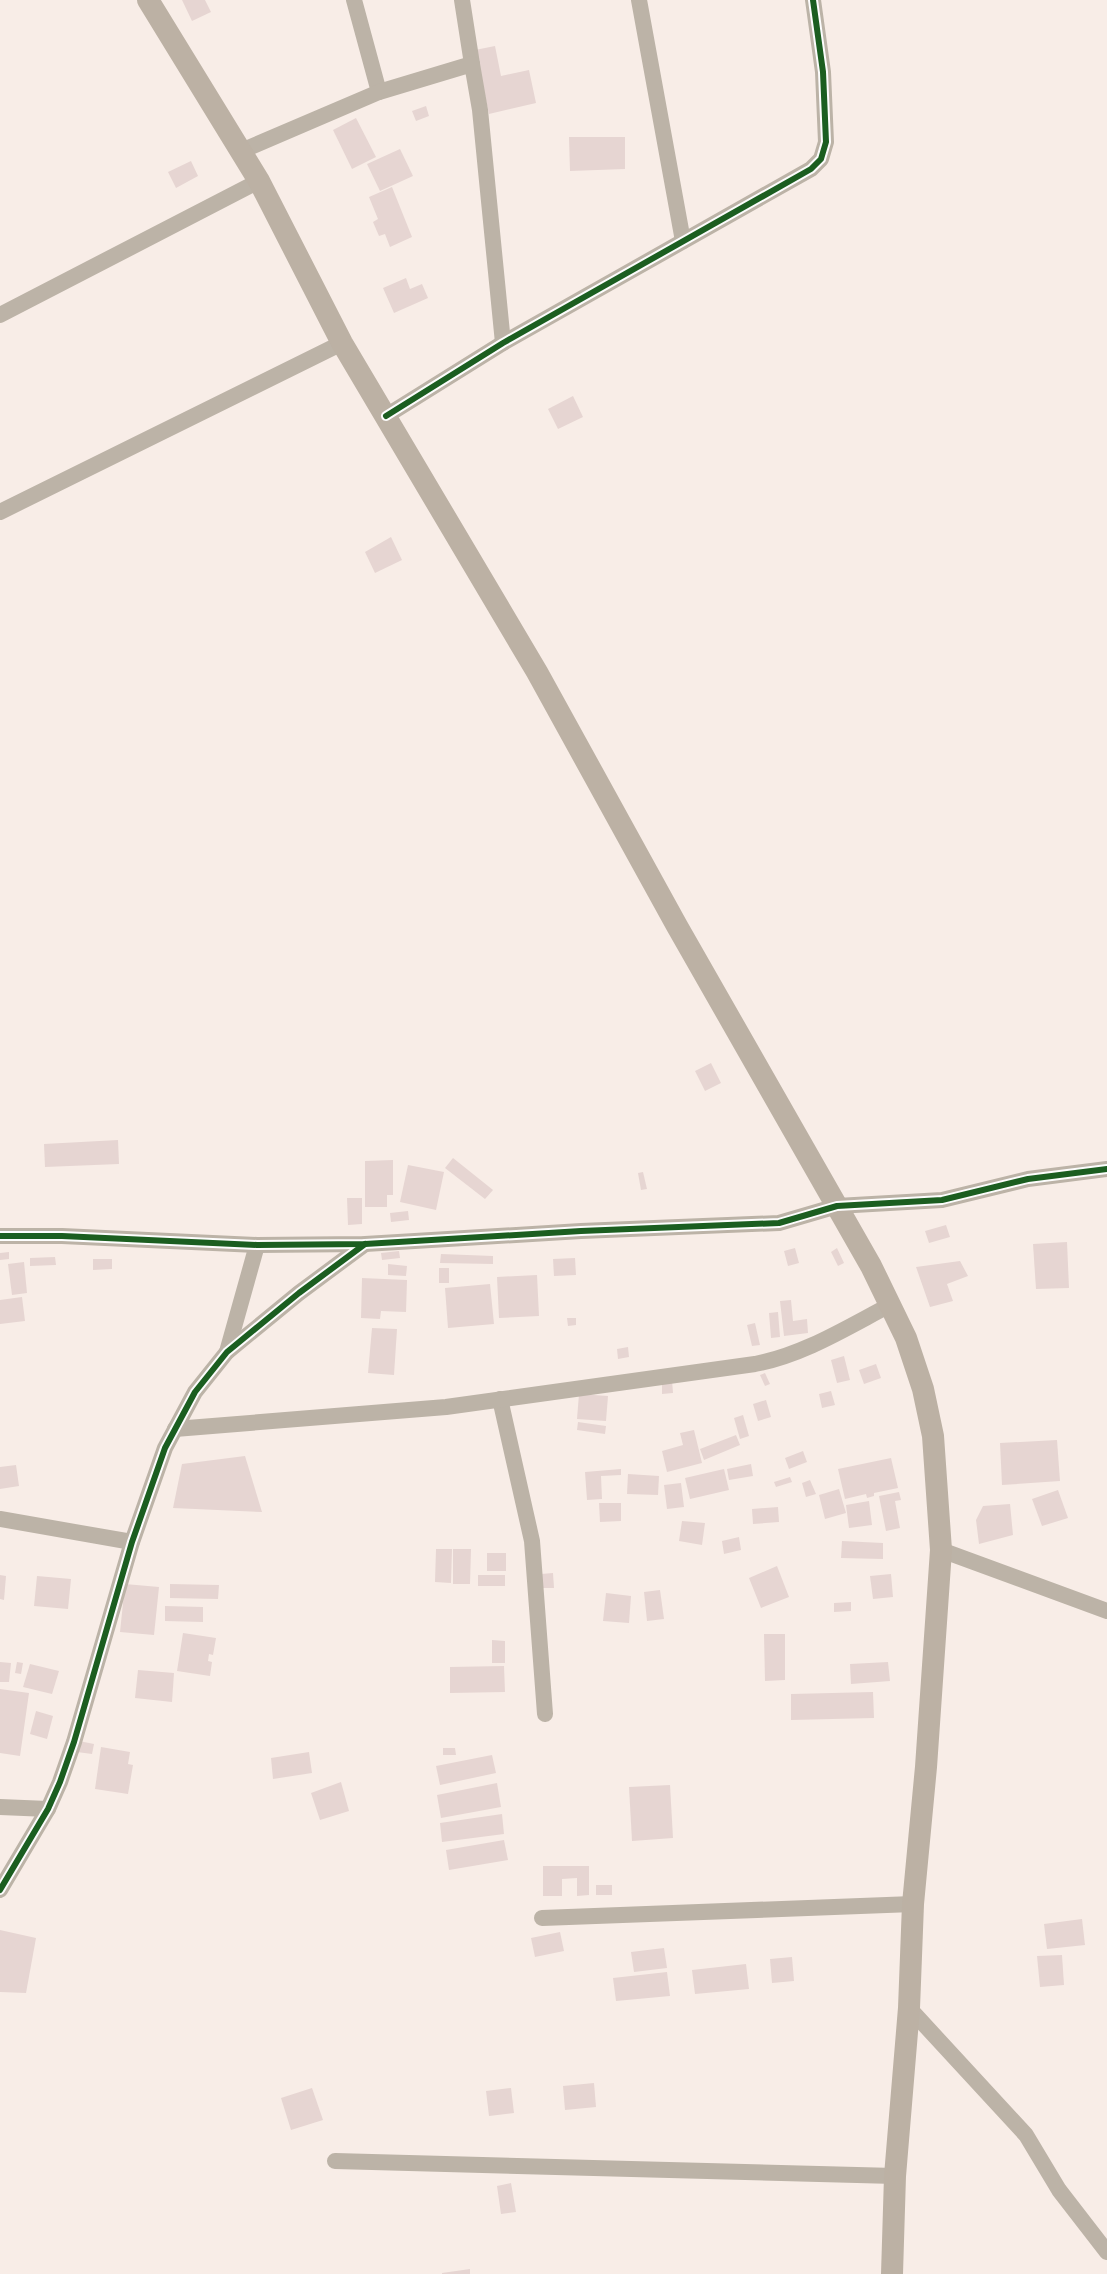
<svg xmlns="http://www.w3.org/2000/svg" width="1107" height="2274" font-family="'Source Sans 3',sans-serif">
<rect width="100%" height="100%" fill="#f8ede7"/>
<g fill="#e6d5d2">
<path d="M182,0H205L211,12L192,21Z"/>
<path d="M495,46L501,76L529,70L536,103L489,114L475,50Z"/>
<path d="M426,106L429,116L416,121L412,111Z"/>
<path d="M356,118L376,157L352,169L333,130Z"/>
<path d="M569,137H625V169L570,171Z"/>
<path d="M400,149L413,176L380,191L367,164Z"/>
<path d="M191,161L198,176L176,188L168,172Z"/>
<path d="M392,187L412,237L390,247L385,234L379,236L373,222L378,219L369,197Z"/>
<path d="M406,278L410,289L422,284L428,298L394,313L383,288Z"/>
<path d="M573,396L583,417L558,429L548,409Z"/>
<path d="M391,537L402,560L375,573L365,552Z"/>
<path d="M711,1063L721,1083L705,1091L695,1071Z"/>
<path d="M118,1140L119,1164L45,1167L44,1144Z"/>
<path d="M453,1158L493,1190L485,1199L445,1168Z"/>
<path d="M393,1160V1195H387V1207H365V1161Z"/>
<path d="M408,1165L444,1172L436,1210L400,1202Z"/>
<path d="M643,1172L647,1189L641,1190L638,1173Z"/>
<path d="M347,1198H362V1224L348,1225Z"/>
<path d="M408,1211L409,1220L391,1222L390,1213Z"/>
<path d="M946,1225L950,1237L929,1243L925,1231Z"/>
<path d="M1067,1242L1069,1288L1036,1289L1033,1244Z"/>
<path d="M795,1248L799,1263L788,1266L784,1251Z"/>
<path d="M837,1248L844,1263L838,1266L831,1252Z"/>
<path d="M399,1251L400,1258L382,1260L381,1253Z"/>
<path d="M9,1252V1259L0,1260V1253Z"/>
<path d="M441,1254L493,1256V1264L440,1263Z"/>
<path d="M55,1257L56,1265L30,1266V1258Z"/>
<path d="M575,1258L576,1275L554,1276L553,1259Z"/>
<path d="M93,1259H112V1269L93,1270Z"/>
<path d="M960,1261L968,1276L947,1284L953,1301L930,1307L916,1267Z"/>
<path d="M24,1262L27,1293L12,1295L8,1264Z"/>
<path d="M388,1264L407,1266L406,1276L388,1275Z"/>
<rect x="439" y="1268" width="10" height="15"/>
<path d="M537,1275L539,1316L499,1318L497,1277Z"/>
<path d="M362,1278L407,1280L406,1312L381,1311L380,1319L361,1318Z"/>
<path d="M490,1284L494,1324L448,1328L445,1288Z"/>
<path d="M22,1297L25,1321L0,1324V1300Z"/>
<path d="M791,1300L793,1321L807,1319L808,1333L784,1336L780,1301Z"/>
<path d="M778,1312L780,1337L771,1338L769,1313Z"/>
<path d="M567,1318H576V1325L568,1326Z"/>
<path d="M755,1323L760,1345L752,1346L747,1325Z"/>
<path d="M372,1328L397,1329L394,1375L368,1373Z"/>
<path d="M628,1347L629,1357L618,1359L617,1349Z"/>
<path d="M844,1356L850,1380L837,1383L831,1360Z"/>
<path d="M876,1364L881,1378L864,1384L859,1370Z"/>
<path d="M765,1373L770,1384L765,1386L760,1375Z"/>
<path d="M662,1380H672L673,1393L662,1394Z"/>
<path d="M831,1391L835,1405L822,1408L819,1394Z"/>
<path d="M579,1394L608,1396L606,1421L577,1419Z"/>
<path d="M766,1400L771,1417L758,1421L753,1404Z"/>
<path d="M743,1415L749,1436L740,1439L734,1418Z"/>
<path d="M578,1422L606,1426L605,1434L577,1430Z"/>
<path d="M694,1430L702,1463L667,1472L662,1451L683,1445L680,1433Z"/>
<path d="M736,1435L740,1445L704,1460L700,1449Z"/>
<path d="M1057,1440L1060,1481L1002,1485L1000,1443Z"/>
<path d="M803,1451L807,1462L789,1469L785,1458Z"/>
<path d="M245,1456L262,1512L173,1508L182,1464Z"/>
<path d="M891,1458L898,1488L874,1493V1496L867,1498L866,1494L845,1499L838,1469Z"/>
<path d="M751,1464L753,1476L729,1480L727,1469Z"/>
<path d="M16,1465L19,1486L0,1489V1467Z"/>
<path d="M621,1469V1475L601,1476L602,1499L587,1500L585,1472Z"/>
<path d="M724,1469L729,1490L690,1499L685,1478Z"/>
<path d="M628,1474L659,1476L658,1495L627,1494Z"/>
<path d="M790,1477L792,1482L776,1487L774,1482Z"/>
<path d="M810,1480L816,1494L806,1497L802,1483Z"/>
<path d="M681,1483L684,1507L667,1509L664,1485Z"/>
<path d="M839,1489L846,1513L825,1519L819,1495Z"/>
<path d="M1058,1490L1068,1518L1042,1526L1032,1499Z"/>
<path d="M899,1492L901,1500L895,1501L900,1528L886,1531L879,1496Z"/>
<path d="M869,1501L872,1525L849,1528L846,1505Z"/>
<path d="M599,1503H621V1521L600,1522Z"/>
<path d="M1010,1504L1013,1535L979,1544L976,1520L983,1506Z"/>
<path d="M778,1507L779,1522L753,1524L752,1509Z"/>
<path d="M682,1521L705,1523L702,1545L679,1541Z"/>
<path d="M739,1537L741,1550L724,1554L722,1541Z"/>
<path d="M842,1541L883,1543V1559L841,1558Z"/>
<path d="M436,1549H452L451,1583L435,1582Z"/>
<path d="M453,1549H471L470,1584H453Z"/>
<rect x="487" y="1553" width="19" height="18"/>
<path d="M777,1566L789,1597L761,1608L749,1578Z"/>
<path d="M553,1573L554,1588H542L541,1574Z"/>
<path d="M891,1574L893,1597L873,1599L870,1576Z"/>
<path d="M0,1575L6,1576L4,1600L0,1599Z"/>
<rect x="478" y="1575" width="27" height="11"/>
<path d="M37,1576L71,1579L68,1609L34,1606Z"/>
<path d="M125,1584L159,1587L154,1635L120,1632Z"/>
<path d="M170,1584L219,1585L218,1599L170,1598Z"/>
<path d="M660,1590L664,1619L647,1621L644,1592Z"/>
<path d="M606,1593L631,1596L629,1623L603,1621Z"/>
<path d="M851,1602V1611L834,1612V1603Z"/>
<path d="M165,1606L203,1607V1622L165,1621Z"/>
<path d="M183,1633L216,1638L213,1655L209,1654L208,1661L212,1662L210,1676L177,1671Z"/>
<path d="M764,1634H785V1680L765,1681Z"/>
<path d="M492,1640L505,1641V1663H492Z"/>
<path d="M0,1662L11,1663L9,1682H0Z"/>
<path d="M17,1662L23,1663L21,1674L15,1673Z"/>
<path d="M888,1662L890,1681L851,1684L850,1664Z"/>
<path d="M30,1664L59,1671L52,1694L23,1687Z"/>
<path d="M504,1666L505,1692L450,1693V1667Z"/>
<path d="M138,1670L174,1673L172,1702L135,1698Z"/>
<path d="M0,1689L29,1693L20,1756L0,1753Z"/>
<path d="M873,1692L874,1718L791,1720V1694Z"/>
<path d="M36,1711L53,1716L47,1739L30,1734Z"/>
<path d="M79,1741L94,1744L92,1754L77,1752Z"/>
<path d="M101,1747L130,1752L128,1764L133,1765L128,1794L95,1789Z"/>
<path d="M443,1748H455L456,1755H443Z"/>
<path d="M309,1752L312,1773L273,1779L271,1758Z"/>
<path d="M492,1755L496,1773L440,1785L436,1766Z"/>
<path d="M341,1782L349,1811L320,1820L311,1793Z"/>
<path d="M497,1783L501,1807L441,1818L437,1795Z"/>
<path d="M670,1785L673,1838L632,1841L629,1787Z"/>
<path d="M502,1814L504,1834L442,1842L440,1823Z"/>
<path d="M504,1840L508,1860L449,1870L446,1850Z"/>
<path d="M543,1866H589V1895L577,1896V1878L562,1879V1896H543Z"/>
<rect x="596" y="1885" width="16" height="10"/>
<path d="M1082,1919L1085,1945L1047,1949L1044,1924Z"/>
<path d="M0,1930L36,1938L26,1993L0,1992Z"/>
<path d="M560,1932L564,1951L535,1957L531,1938Z"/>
<path d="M664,1948L667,1968L634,1972L631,1952Z"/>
<path d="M1062,1955L1064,1985L1040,1987L1037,1956Z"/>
<path d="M792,1957L794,1981L772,1983L770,1959Z"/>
<path d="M746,1964L749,1989L695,1994L692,1970Z"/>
<path d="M667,1972L670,1996L616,2001L613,1978Z"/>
<path d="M594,2083L596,2107L565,2110L563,2086Z"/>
<path d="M312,2088L323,2120L291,2130L281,2098Z"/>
<path d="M511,2088L514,2113L489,2116L486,2091Z"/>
<path d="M511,2183L516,2212L501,2214L497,2186Z"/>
<path d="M470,2269V2274H442V2273Z"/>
</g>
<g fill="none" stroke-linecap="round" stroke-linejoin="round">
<g stroke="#bcb3a7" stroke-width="16">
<path d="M354,0L379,92"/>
<path d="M462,0L472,64"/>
<path d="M639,0L683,241"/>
<path d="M241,151L379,92L472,64L480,110L503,343"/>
<path d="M0,315L259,181"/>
<path d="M386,416L503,343L811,169L821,159L826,142L823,72L813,0"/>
<path d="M0,512L342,343"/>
<path d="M0,1236H62L257,1245L365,1244L581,1231L779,1223L837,1206L942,1200L1028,1179L1107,1169"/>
<path d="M227,1352L257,1245"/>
<path d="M500,1399L532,1541L545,1714"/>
<path d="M175,1429L446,1407L755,1364C803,1355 846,1328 890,1305"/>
<path d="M0,1519L132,1542"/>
<path d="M941,1550L1107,1611"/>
<path d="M0,1807L48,1809"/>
<path d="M0,1890L48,1809L60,1782L74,1742L132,1542L165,1448L195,1392L227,1352L299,1293L365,1244"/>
<path d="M542,1918L913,1904"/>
<path d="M909,2008L1026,2135L1059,2190L1107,2252"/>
<path d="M335,2161L895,2176"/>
</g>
<path stroke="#bcb1a4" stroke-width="22" d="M148,0L259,181L342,343L537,672L677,926L871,1266L906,1338L923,1389L933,1436L941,1550L926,1767L913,1904L909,2008L895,2176L892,2274"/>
<defs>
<g id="cycleway">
<path d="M386,416L503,343L811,169L821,159L826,142L823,72L813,0"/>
<path d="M0,1236H62L257,1245L365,1244L581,1231L779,1223L837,1206L942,1200L1028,1179L1107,1169"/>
<path d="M0,1890L48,1809L60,1782L74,1742L132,1542L165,1448L195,1392L227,1352L299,1293L365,1244"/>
</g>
</defs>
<use href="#cycleway" stroke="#fdfdfd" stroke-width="10"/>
<use href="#cycleway" stroke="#1b5e20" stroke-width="6"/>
</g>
</svg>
